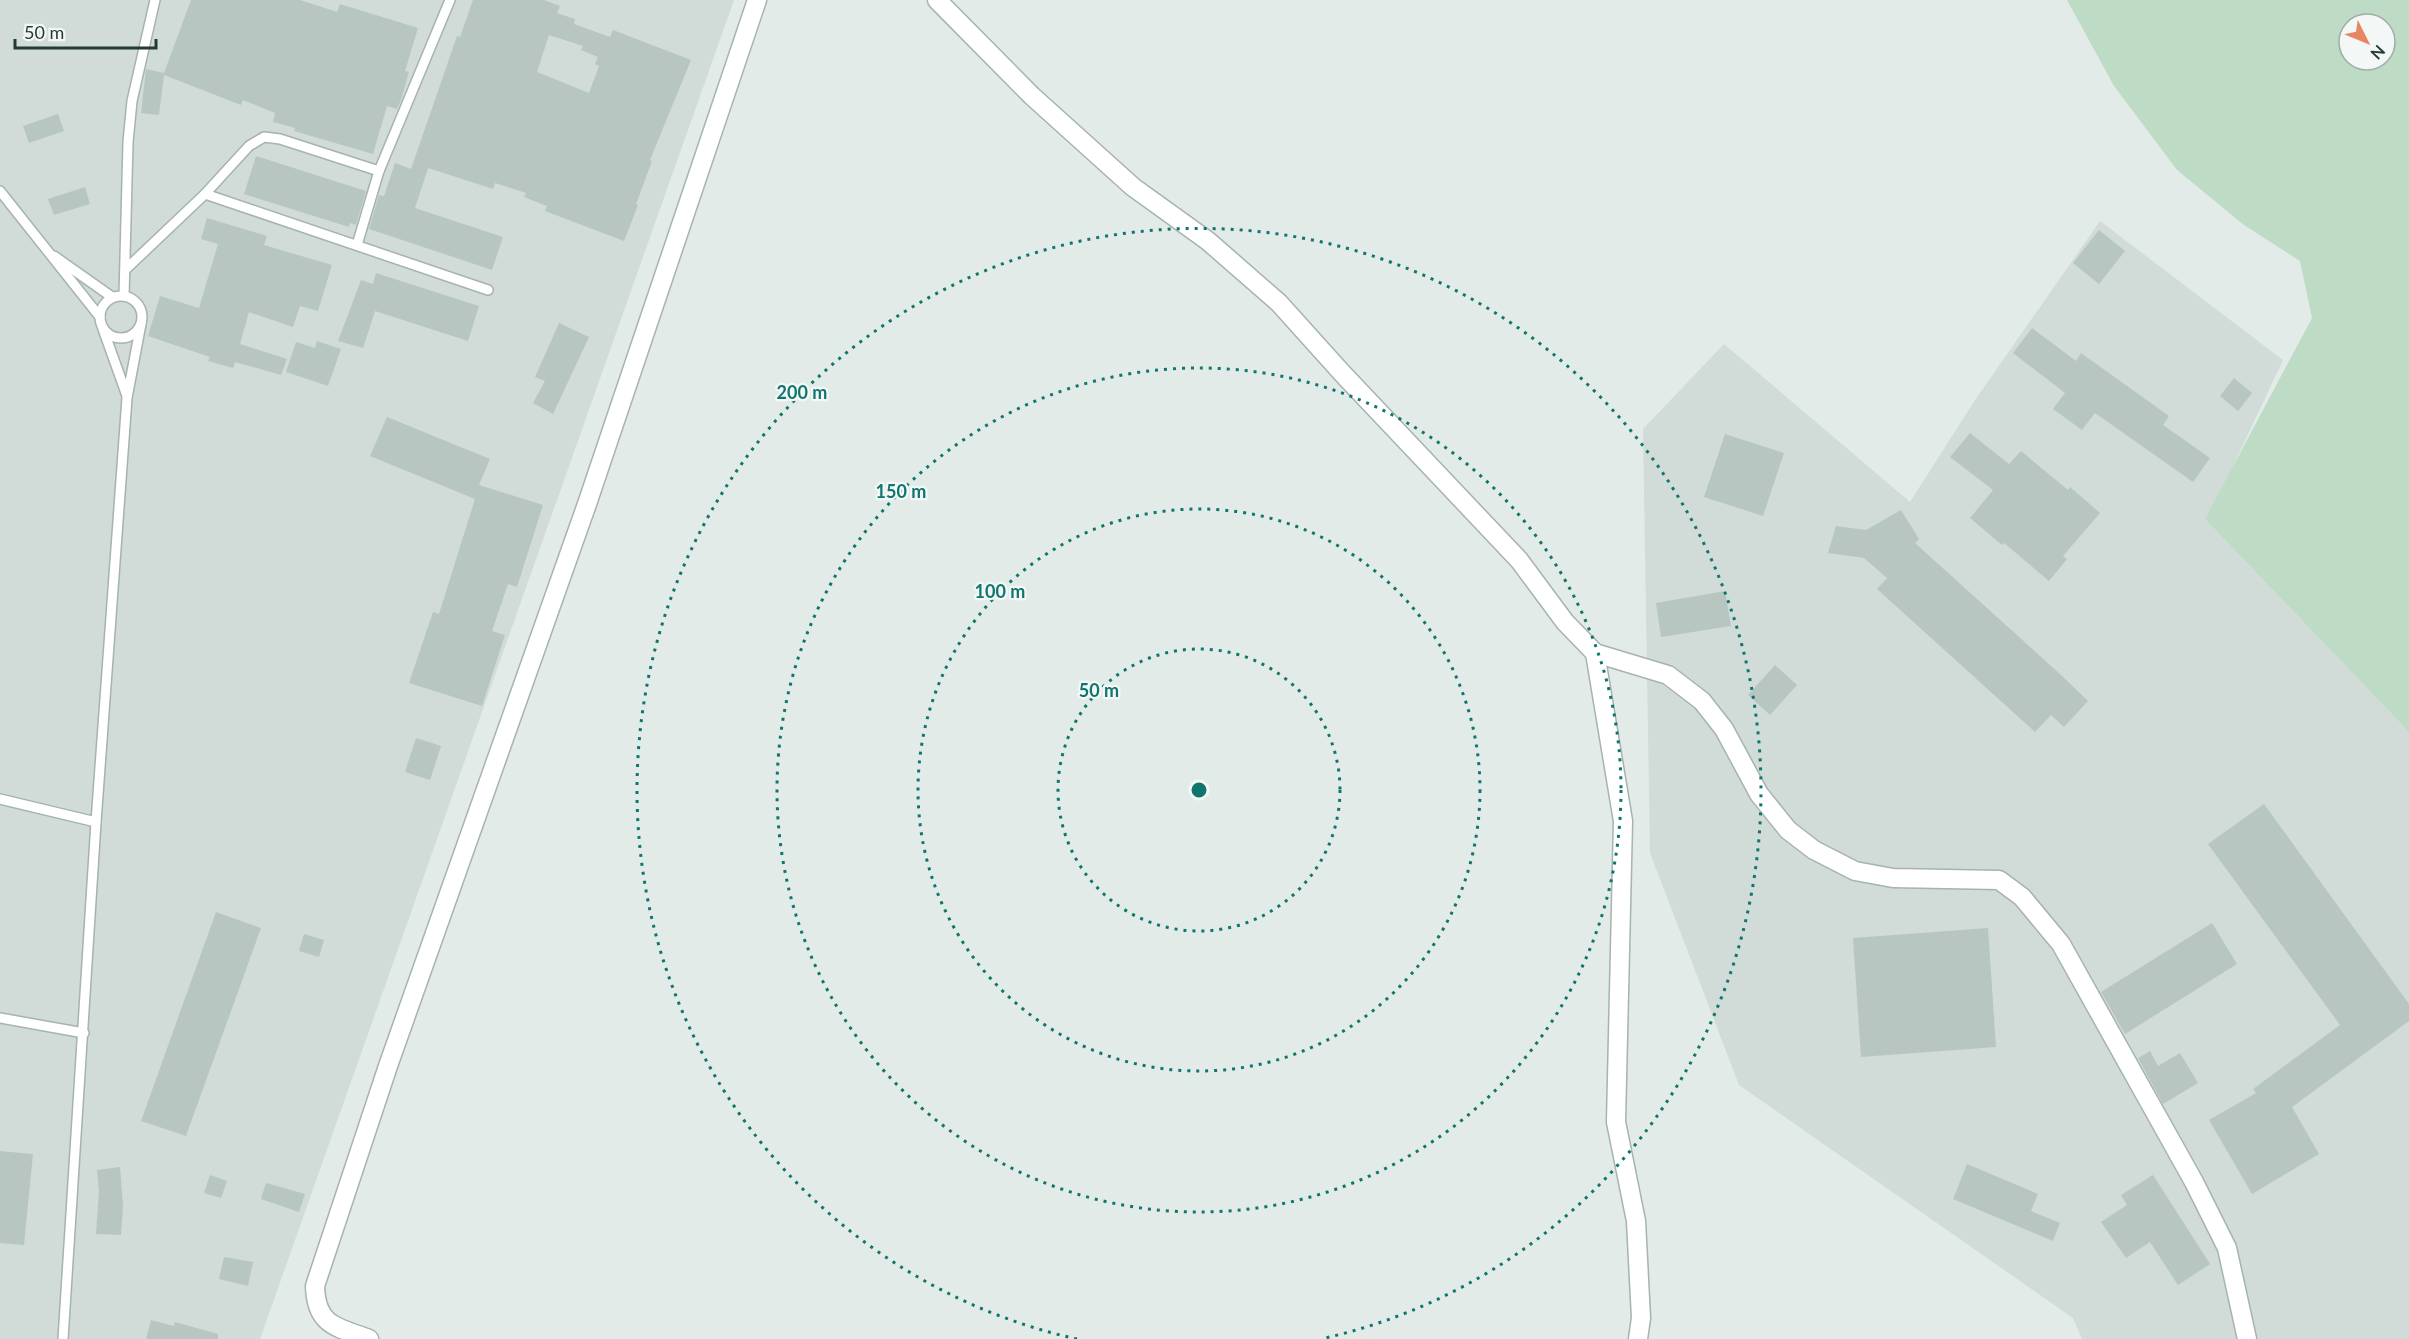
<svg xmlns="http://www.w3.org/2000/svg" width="2409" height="1339" font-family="Lato,sans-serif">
<rect width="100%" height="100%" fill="#e3ebe8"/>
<g fill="#d1dbd7">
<path d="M0,0H734L260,1339H0Z"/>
<path d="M2100,221L2283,360L2225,483L2205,519L2409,732V1339H2082L2073,1318L1739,1085L1650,853L1643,429L1724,344L1910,502L1975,400Z"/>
</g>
<path fill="#bddbc5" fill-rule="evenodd" d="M2067,0H2409V732L2205,519L2312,318L2300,261L2244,225L2177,170L2114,86ZM2349,24H2385V60H2349Z"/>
<g fill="#b8c6c1" fill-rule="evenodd">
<path d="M191,0H300L337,12L340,4L418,28L405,71L409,72L401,100L397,109L387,106L373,154L294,131L295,128L273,122L275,113L243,100L241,105L164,75L159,115L141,113L146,69L164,73Z"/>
<path d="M473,0H544L560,6L557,13L575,19L574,24L610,37L613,30L691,60L650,160L652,161L636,204L638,205L624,241L545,211L547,206L524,197L526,193L495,183L493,189L428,168L415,208L503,237L492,270L369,229L379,195L384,196L395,163L411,169L457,36L460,37ZM549,35L583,46L581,50L598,57L595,64L599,66L589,93L537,72Z"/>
<path d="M58,114L64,131L29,143L23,126Z"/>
<path d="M256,156L366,191L356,225L350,223L349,227L244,194Z"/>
<path d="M85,187L90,204L54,215L48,199Z"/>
<path d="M207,218L267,236L264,245L332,265L318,311L300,306L293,327L249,312L240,344L287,359L281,375L235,362L233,368L208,361L210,357L148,336L160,296L199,308L218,244L201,239Z"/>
<path d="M2099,230L2125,251L2099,284L2073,263Z"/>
<path d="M376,273L479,306L468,341L375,311L363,348L338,341L361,280L373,284Z"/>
<path d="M559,323L589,337L553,414L533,403L545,381L535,377Z"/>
<path d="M2032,328L2076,361L2081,353L2169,416L2163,425L2210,458L2193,482L2095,413L2082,430L2053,409L2065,393L2013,353Z"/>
<path d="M317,341L341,349L328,386L286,372L296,342L315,348Z"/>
<path d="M2234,378L2252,393L2238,411L2220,396Z"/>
<path d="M387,417L490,459L479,485L543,505L517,587L508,584L492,631L505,635L482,706L409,683L433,612L439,614L475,499L370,456Z"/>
<path d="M1970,433L2009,464L2021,451L2068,490L2070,487L2100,513L2063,556L2067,559L2049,581L2004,543L2002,545L1970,518L1993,490L1950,457Z"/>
<path d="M1725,434L1784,453L1763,516L1704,497Z"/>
<path d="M1901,510L1919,539L1915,543L2061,675L2088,701L2064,727L2051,715L2035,732L1877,589L1887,578L1864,558L1828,553L1836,526L1866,530Z"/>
<path d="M1725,591L1731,626L1661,637L1656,603Z"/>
<path d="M1775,665L1797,685L1770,715L1748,695Z"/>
<path d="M416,738L441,746L430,780L405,772Z"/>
<path d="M2264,804L2409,1004V1021L2292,1107L2319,1154L2252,1194L2209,1120L2256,1093L2253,1089L2340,1025L2208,844Z"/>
<path d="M216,912L261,928L186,1136L141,1121Z"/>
<path d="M2212,923L2237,964L2125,1034L2101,992Z"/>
<path d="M1988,928L1996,1047L1861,1057L1853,938Z"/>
<path d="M304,934L324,940L319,957L299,951Z"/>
<path d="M2150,1051L2158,1066L2180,1053L2198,1083L2163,1104L2138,1058Z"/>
<path d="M0,1151L33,1154L24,1245L0,1243Z"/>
<path d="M1967,1164L2038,1194L2031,1211L2060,1223L2053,1241L1953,1199Z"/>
<path d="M120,1167L123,1206L121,1235L96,1234L99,1191L97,1170Z"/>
<path d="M210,1175L227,1181L221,1198L204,1193Z"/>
<path d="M2153,1175L2210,1264L2178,1285L2150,1242L2126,1258L2101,1222L2127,1205L2121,1195Z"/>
<path d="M266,1183L305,1194L299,1212L261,1199Z"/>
<path d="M224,1257L253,1262L248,1286L219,1279Z"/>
<path d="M151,1320L174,1326L175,1322L218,1334V1339H146Z"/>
</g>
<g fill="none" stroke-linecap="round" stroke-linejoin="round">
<defs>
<g id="lane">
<path d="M0,191L100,317"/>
<path d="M205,194L488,290"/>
<path d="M357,245L379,171L450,0"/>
<path d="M54,256L112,297"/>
<path d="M126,269L205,194L249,146L264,137L280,139L379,171"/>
<circle cx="121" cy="317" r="21"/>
<path d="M124,296L128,142L132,101L155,0"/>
<path d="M103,329L127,396"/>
<path d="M0,799L96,822"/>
<path d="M0,1018L84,1033"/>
<path d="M63,1339L96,822L127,398L141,324"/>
</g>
<g id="street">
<path d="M937,0L1032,96L1133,187L1208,241L1279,303L1342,373L1519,560L1565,622L1595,653L1668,675L1702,701L1724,729L1759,794L1788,830L1814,850L1855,871L1893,878L1999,880L2022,897L2061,944L2194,1182L2227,1248L2247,1339"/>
<path d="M1595,653L1623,821L1616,1122L1636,1221L1641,1318L1638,1339"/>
<path d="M369,1339C337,1327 316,1326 315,1286L388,1066L587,504L757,0"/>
</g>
</defs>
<use href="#lane" stroke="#a6b3af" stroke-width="12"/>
<use href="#street" stroke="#a6b3af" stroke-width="21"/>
<use href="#lane" stroke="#fff" stroke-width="9"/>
<use href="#street" stroke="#fff" stroke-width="18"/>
</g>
<g fill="none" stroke="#0f766e" stroke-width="3" stroke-dasharray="3 6">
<circle cx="1199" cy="790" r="141"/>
<circle cx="1199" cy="790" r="281"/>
<circle cx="1199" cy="790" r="422"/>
<path d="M1077 1339A562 562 0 1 1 1321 1339"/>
</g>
<circle cx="1199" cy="790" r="9" fill="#0f766e" stroke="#f3f8f6" stroke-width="3"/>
<g font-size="18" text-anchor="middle" font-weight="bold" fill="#0f766e" stroke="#f3f8f6" stroke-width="4.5" stroke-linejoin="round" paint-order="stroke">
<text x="802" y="399">200 m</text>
<text x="901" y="498">150 m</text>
<text x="1000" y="598">100 m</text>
<text x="1099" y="697">50 m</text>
</g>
<g transform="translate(2367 42) rotate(133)"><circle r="28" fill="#f3f8f6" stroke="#a0aca9" stroke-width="1.5"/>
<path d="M0-4.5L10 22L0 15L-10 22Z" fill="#e88664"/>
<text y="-9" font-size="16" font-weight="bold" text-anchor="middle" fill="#243b35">N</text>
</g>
<path d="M15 39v9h141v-9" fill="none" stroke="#243b35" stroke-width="3"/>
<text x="24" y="39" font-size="18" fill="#243b35" stroke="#f3f8f6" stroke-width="4.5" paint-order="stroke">50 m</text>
</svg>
